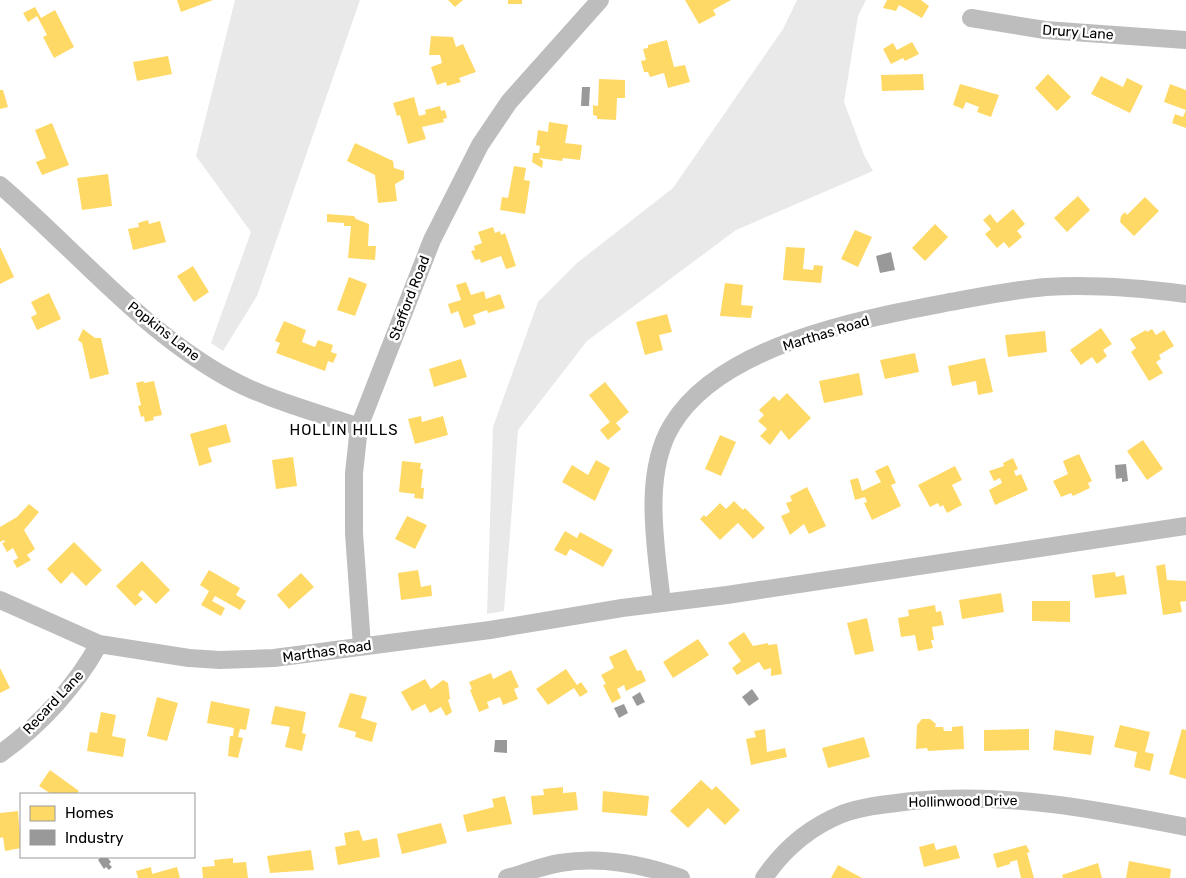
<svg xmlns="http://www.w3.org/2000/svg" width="1186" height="878" font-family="Rubik,sans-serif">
<rect width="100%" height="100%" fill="#fff"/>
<g fill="#e9e9e9">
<path d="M235,0H360L257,296L223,351L211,343L251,232L196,156Z"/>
<path d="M797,0H866L858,16L844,102L864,155L873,171L736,230L587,341L518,430L504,611L487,614L493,427L538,302L577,263L673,188L783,29Z"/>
</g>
<g fill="#ffd966">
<path d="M177,0H213L181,12Z"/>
<path d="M448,0H463L455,7Z"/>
<rect x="508" y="0" width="14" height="4"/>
<path d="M685,0H731L713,10L716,15L699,24Z"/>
<path d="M887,0H921L929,6L922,18L899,5L896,11L883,8Z"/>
<path d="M35,7L41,18L55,10L74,47L54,58L43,37L47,35L37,16L28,22L23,13Z"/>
<path d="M431,36L453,37L456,47L463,44L476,72L459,78L461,82L447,86L446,82L437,85L431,67L442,63L440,55H429Z"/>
<path d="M667,40L674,67L685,65L690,82L668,88L664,73L650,77L648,72H644L641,61L646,60L643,49L648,48V45Z"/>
<path d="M912,42L919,54L905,61L903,58L891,64L883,49L893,43L897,50Z"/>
<path d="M168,56L172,74L137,81L133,62Z"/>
<path d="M923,74L924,90L882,91L881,75Z"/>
<path d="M1048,74L1071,97L1057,111L1035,88Z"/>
<path d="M1101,76L1123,87L1127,78L1143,86L1130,113L1091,94Z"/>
<path d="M599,79L625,80V98H617L616,120L597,119V116L593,115V105L598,106Z"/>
<path d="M960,84L999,95L991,117L977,112L979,107L966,102L963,109L953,105Z"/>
<path d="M1170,84L1186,90V110L1164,102Z"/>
<path d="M0,90H3L8,107L0,109Z"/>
<path d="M414,97L419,116L426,114L425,110L440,106L441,111L445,110L447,118L443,119L444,122L422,127L426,139L408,144L400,115L397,116L393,103Z"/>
<path d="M1186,110V128L1172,123L1175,114L1183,117Z"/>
<path d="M549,122L568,125L565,143L582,145L580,160L563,158L562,161L539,158L543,161L542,168L532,162L533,153H539L540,146L536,145L538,130L548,132Z"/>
<path d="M52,123L69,165L42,175L36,162L46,158L35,130Z"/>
<path d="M355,143L393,161L394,168L404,171V179L395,184L397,201L378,203L375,175L347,161Z"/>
<path d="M514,166L526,168L524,180L530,181L525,214L500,210L502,197L508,198Z"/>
<path d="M108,174L112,206L82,210L77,178Z"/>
<path d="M1078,196L1090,210L1067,232L1054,218Z"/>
<path d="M1145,197L1159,211L1134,236L1120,222L1121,216L1125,212L1127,215Z"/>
<path d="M1013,209L1025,224L1017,231L1022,237L1009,248L1004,242L997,248L985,234L991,229L983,220L990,214L997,223Z"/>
<path d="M327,214L354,216L356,219L369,224L368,246H376L375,260L348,258L351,226H344V223L327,222Z"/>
<path d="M148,220L149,224L160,221L166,242L133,250L128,229L139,227L138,223Z"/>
<path d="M935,224L948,237L925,261L912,248Z"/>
<path d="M493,227L495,233L500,231L501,235L505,233L516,266L506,269L501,256L481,263L480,259L475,260L471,251L475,250L474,246L482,243L478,232Z"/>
<path d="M855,230L872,237L858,267L841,259Z"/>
<path d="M0,247L14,277L0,284Z"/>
<path d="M786,247L805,248L803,269L813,270L814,265L823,266L821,283L783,280Z"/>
<path d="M193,266L209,292L194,302L177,276Z"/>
<path d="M349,277L367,284L355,316L337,310Z"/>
<path d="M466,282L471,295L484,291L486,299L500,294L505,308L488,313L487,310L473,315L476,324L464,328L458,311L451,314L448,304L461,300L456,285Z"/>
<path d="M725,283L743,285L741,305L753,306L751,318L720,316Z"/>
<path d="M49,293L61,319L37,330L31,317L37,314L31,302Z"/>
<path d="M667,314L672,332L659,335L663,350L645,355L636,322Z"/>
<path d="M284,321L306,330L302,342L315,347L318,340L333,345L331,352L337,354L333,363L328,361L325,371L276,353L280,343L275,341Z"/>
<path d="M1101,328L1112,344L1103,350L1107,356L1097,364L1092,357L1081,365L1070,350Z"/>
<path d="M83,329L95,338H101L109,374L90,379L82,343L78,340Z"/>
<path d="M1152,329L1156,335L1164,330L1174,346L1159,355L1161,359L1156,362L1163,373L1149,381L1131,352L1136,348L1130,339L1146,330L1147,332Z"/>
<path d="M1045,331L1047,352L1008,357L1005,335Z"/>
<path d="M915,353L919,372L885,379L880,360Z"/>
<path d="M985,358L993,392L978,395L976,381L952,386L948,366Z"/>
<path d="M461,359L467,377L434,387L429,369Z"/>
<path d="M859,373L863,395L824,403L819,381Z"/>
<path d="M143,381L144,383L154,381L162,415L153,417L154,420L145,422L144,416L141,417L138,406L141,405L136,383Z"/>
<path d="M605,382L629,412L616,423L621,429L608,440L600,430L610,422L589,395Z"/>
<path d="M787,393L811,418L789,440L781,430L770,445L760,436L767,429L758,421L764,415L759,410L774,396L779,401Z"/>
<path d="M421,416L422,422L443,416L448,435L415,444L408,419Z"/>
<path d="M226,424L231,442L208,448L212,462L199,466L190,434Z"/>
<path d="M720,435L736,442L721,476L705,469Z"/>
<path d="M1143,440L1163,469L1147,480L1127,451Z"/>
<path d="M1079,454L1092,481L1088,483L1090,488L1073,496L1071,493L1061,497L1053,481L1068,474L1063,461Z"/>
<path d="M293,457L297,486L276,489L272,460Z"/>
<path d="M1013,458L1018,469L1014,471L1016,476L1021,474L1028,490L995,505L989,490L1002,483L1000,478L994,481L989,471L1004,466L1003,463Z"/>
<path d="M596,460L610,468L595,501L562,482L572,465L588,475Z"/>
<path d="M402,461L421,463L420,469H423L421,488H424L423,499L414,498L415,494L399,492Z"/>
<path d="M888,465L896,483L891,485L901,506L872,520L864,503L867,502L865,497L855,500L850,480L858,478L862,491L881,482L875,471Z"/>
<path d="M955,466L962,480L952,485L962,505L947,513L943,505L940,507L938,503L930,507L918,485Z"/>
<path d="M807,487L826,526L809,534L804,524L790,535L781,516L790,512L786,503L792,501L790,496Z"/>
<path d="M734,501L743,510L745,508L765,528L753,539L738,523L720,540L700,519L704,515L706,517L720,503L726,509Z"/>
<path d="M29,504L39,512L24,530L35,549L27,555L31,560L17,568L13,561L18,558L13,548L7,552L2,543L5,542L4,540L0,542V527L17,517Z"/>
<path d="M407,516L427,525L415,549L395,539Z"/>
<path d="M565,531L577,538L580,532L613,550L603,567L570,549L566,556L554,550Z"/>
<path d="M74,542L102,570L86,586L72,572L61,584L47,569Z"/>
<path d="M142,561L170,590L156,604L142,590L138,595L143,599L135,606L116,586Z"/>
<path d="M1165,564L1167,580L1186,581V601L1180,602L1182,612L1163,615L1156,566Z"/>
<path d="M209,570L240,588L236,595L246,601L240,610L215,596L212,601L225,608L221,616L201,605L209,591L200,585Z"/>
<path d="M418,570L421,587L431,585L432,596L401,600L398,573Z"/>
<path d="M1115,572L1116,577L1124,575L1127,594L1095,598L1092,575Z"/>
<path d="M301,573L314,587L289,609L277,595Z"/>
<path d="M1001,593L1004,612L962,619L959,600Z"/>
<path d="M1032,601H1070V622L1032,621Z"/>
<path d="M935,605L936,612L941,611L944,625L932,627L934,640H931L933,648L918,651L915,635L901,637L898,618L909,616L908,610Z"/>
<path d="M867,618L874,651L855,655L847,623Z"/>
<path d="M744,632L753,646L768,643V645L777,644L782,674L771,676V668L764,670L759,662L737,675L732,668L741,661L728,643Z"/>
<path d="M698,639L709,655L673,678L663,662Z"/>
<path d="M626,649L637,671L641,670L646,681L626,691L624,685L617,689L621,698L612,703L603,685L606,684L601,675L614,668L609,657Z"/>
<path d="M0,668L10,688L0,693Z"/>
<path d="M566,669L577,685L581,682L588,692L580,697L574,688L548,705L536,689Z"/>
<path d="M511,670L519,687L514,689L518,699L503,705L500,697L487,702L489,708L479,712L470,690L472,689L469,682L491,673L493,679Z"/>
<path d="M425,679L431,689L443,680L448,683L450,699L448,700L452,712L446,716L441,707L430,713L425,704L412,711L401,692Z"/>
<path d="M350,693L367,697L361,718L377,723L372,742L355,737L356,732L338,727Z"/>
<path d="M157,697L178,703L167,741L147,736Z"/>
<path d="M211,701L250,709L246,730L240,729L238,737L243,738L238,758L228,756L230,736H233L234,728L207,723Z"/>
<path d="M275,706L306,712L302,733L306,734L302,751L285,747L290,727L271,724Z"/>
<path d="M101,712L116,715L112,736L126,739L123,757L87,751L90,732L97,733Z"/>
<path d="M922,719H930L936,724L935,727H943L944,731H952V727L963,726L964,749L928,751L927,748L916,749L917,725Z"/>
<path d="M1120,725L1150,732L1145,752L1154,754L1150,771L1134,767L1137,752L1114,747Z"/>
<path d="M765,729L767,752L785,748L787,757L751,765L746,739L756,737L754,731Z"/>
<path d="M1029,729V750L984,751V730Z"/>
<path d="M1182,729L1186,730V779L1169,774Z"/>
<path d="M1055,730L1094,736L1091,755L1053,750Z"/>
<path d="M864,737L870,757L828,768L822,748Z"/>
<path d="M50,770L79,791L76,794H51L39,786Z"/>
<path d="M701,780L712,790L716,786L740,810L725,825L708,808L688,828L670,811Z"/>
<path d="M563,787V793L576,792L578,810L533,815L531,796L544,795L543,789Z"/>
<path d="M603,791L649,796L647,816L602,812Z"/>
<path d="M505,796L512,824L467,832L463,815L494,807L492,799Z"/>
<path d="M18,811L21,848L5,851L3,837L0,838V813Z"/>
<path d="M441,823L447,843L402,854L397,834Z"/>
<path d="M359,830L363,841L377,838L380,857L338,865L335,847L346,845L344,833Z"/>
<path d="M934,843L936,850L956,845L960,858L924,867L919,847Z"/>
<path d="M1026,845L1030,852L1027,853L1034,878H1021L1017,860L1010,862V864L997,868L993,854Z"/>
<path d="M311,850L314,870L270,873L267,856Z"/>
<path d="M233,858V863L246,862L248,878H203L202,867L215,866L214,860Z"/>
<path d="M1129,861L1171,869L1170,878H1126Z"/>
<path d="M1098,863L1102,878H1063L1062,875Z"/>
<path d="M838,865L862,878H831Z"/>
<path d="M151,867L152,874L177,867L180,878H138L136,871Z"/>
</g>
<g fill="#999">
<path d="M582,87H590L589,106H581Z"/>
<path d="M891,252L895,270L880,273L876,256Z"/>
<path d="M1126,464L1128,481L1122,482V478L1116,479L1115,465Z"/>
<path d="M752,689L759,699L749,706L742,697Z"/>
<path d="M640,692L645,702L637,706L632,697Z"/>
<path d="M624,704L628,713L619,718L614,708Z"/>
<path d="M495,740H507V753L494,752Z"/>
<path d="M101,857H107L111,862L109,864L112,867L109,870L106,867L104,869L98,860Z"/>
</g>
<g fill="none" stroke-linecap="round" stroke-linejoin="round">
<g stroke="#bdbdbd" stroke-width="18">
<path d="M971,18L1045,30L1186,40"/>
<path d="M0,185C75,249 141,330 228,378C268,400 316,412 359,427"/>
<path d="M0,600L99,644L189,658L220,660L274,658L490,630L622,608L727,595L1186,526"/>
<path d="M662,603C656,548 642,474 672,425C720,345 861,319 945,303C979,297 1012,290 1046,287C1093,284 1140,288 1186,294"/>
<path d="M362,646L354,533V473L359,427L432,240L480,145L509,102L600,0"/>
<path d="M0,754C40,725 75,687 99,644"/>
<path d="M507,878C525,873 542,866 560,863C601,856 642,864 681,878"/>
<path d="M764,878C783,850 810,827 842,814C864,806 888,804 912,801C1006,792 1095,809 1186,827"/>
</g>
</g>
<g text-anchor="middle" stroke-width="5" stroke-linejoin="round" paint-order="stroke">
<g font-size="14" fill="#000" stroke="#fff">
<text transform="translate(1078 32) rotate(4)" y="5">Drury Lane</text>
<text transform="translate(409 298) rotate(-69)" y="5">Stafford Road</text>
<text transform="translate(164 331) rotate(38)" y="5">Popkins Lane</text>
<text transform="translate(826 333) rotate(-17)" y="5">Marthas Road</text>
<text transform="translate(327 651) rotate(-8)" y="5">Marthas Road</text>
<text transform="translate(53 702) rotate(-47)" y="5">Recard Lane</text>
<text transform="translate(963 801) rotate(-1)" y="5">Hollinwood Drive</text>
</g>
<g font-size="15" letter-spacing="1" fill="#000" stroke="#fff">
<text x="344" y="435">HOLLIN HILLS</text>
</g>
</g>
<rect x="20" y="793" width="175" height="65" fill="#ffffff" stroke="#999999"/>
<rect x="30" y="806" width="25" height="15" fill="#ffd966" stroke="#999999"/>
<text x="65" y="818" font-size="15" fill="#000000">Homes</text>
<rect x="30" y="830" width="25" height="15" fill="#999999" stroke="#999999"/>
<text x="65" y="843" font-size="15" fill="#000000">Industry</text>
</svg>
